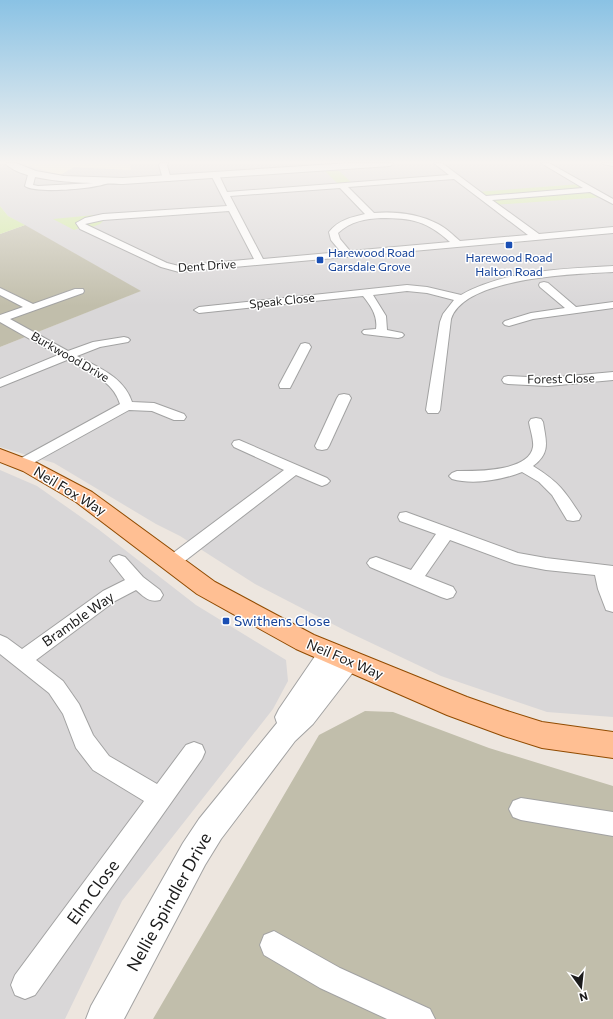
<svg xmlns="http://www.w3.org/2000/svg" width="613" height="1019" font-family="Commissioner,sans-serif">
<rect width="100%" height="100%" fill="#ede6df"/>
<g fill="#d9d7d8">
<path d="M0,163H3L11,169L31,176L128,183L412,163H613V717L547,712L441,676L348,632L255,584L180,536L156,524L54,463L0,447V347L140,291L8,216L0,206Z"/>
<path d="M129,163H366L139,178H95L60,175L74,167L131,170Z"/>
<path d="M0,470L37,486L98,529L196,605L286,660L288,681L273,709L122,901L65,1019H0Z"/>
</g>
<path fill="#fff9d6" d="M21,163H129L131,170L74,167L60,175Z"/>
<g fill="#c1beab">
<path d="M25,225L141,291L0,347V234Z"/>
<path d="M365,711L393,712L489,748L613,786V1019H153L319,735Z"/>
</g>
<g fill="#d1eaa2">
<path d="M336,168L353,184L339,185L323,169Z"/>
<path d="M581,184L604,197L494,205L476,192Z"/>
<path d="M0,206L8,216L25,225L0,234Z"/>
<path d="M95,215L96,218L103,217L104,220L100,224L87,229L83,227L74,230L53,219Z"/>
</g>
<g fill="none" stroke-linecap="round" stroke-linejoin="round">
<defs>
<g id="minor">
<path d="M160,163H168L167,165L171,179L170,181H164L163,179L159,165Z"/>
<path d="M434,163H442L486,196L583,188L541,163H549L613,199V204L590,192L492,200L539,234L613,227V233L179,272L161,267L80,229L76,223L85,218L103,214L227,206L211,175L215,173L219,175L227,192L449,175ZM454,179L528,235L460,241C453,235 446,228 438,224C419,214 395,211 374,213L348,187ZM340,188L365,214C352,217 338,220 329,232L331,240L341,252L263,259L230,196ZM229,211L254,259L179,266L167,263L85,224L103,220ZM381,218C412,218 427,221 450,242L350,251L340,239L338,233C351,221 365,219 381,218Z"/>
<path d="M602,163H613V166L603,164Z"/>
<path d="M29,171H32L36,173L33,185L38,186L94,183L108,179L112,181C102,189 35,194 25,186Z"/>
<path d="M613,266V272C576,274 464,277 451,319L440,410L438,413H428L426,410L440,322L443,314L454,300L427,293L407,291L373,295L386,316L387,330L402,333L404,335L402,337L398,338L364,334L362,332L364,330L376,329C378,316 371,306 363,296L199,313L194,310L199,307L407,285L427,287L461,295C506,270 562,269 613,266Z"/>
<path d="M544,282L548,283L576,307L613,302V308L533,319L509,326L505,325L503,323L505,321L531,313L565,308L540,287L539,285L540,283Z"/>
<path d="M0,288L33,304L75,289H83L84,291L83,293L10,319L68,351L93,342L124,337L128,338L130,340L128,342L100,347L77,356C99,368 124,377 132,402L154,403L184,414L186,417L184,420H174L152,411L129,410L26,467L21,468L16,467L14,464L16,461L120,404C113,380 88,372 67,360L0,387V379L58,355L0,322V315L23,307L0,295Z"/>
<path d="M305,343L309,344L311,347L290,388H280L279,385L301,344Z"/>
<path d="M613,372V380L548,386L508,384L504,383L502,380L504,377L508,376L548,378Z"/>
<path d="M344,394L349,395L351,398L329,446L327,449L322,450L317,449L315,446L337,398L339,395Z"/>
<path d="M536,418L541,419L543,422C546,441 551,453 533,466C559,482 565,491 581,516L579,520L573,521L567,520L552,495L539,482L522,472C502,480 473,485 452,479L449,476L452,473L457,471C475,471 529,472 533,447C534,440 530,429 529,422L531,419Z"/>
<path d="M239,440L327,478L330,481L327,484L322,486L317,484L296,475L177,567L171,569L165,567L162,563L165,559L284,470L234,447L232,444L234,441Z"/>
<path d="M406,512L518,553L546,558L613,566V612L606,610L598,589L595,575L546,570L515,564L450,540L425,576L453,587L456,592L453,597L447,599L441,597L370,567L367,563L370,559L376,557L411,570L436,534L400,521L398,517L400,513Z"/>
<path d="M119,555L125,557L143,577L160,590L163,595L160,600C150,603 144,597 136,590L115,601L36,660L63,681L79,704L93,735L109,756L157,784L186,745L194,742L202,745L205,752L202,759L35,995L25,999L15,995L11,985L15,975L144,801L93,770L76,748L63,714L49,693L0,654V635L7,638L22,649L103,591L125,580L110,561L113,557Z"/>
<path d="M521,798L613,812V836L521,820L513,817L509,809L513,801Z"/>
<path d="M274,931L340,968L430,1009L435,1019H387L320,988L264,955L260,945L264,935Z"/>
</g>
<g id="tertiary">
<path d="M5,163H16L36,171L64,176L123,178L350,163H394L390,166L123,184C95,183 24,184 5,163Z"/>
<path d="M331,643L340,646L343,652L348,650L357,653L360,660L357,667L313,724L295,741L221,839L205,865L124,1019H86L91,1006L183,843L199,819L277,723L275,717L279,709L322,646Z"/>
</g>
<path id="primary" d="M0,449L37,463L92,492L215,582L314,635L467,697L504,710L542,722L613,732V758L542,748L504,736L447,715L296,649L197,594L76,502L23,471L0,462Z"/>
</defs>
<use href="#minor" stroke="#a2a2a2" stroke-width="2"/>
<use href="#tertiary" stroke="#a2a2a2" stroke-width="2"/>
<use href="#primary" stroke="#914b00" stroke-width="2"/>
<use href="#minor" fill="#fff" fill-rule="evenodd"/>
<use href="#tertiary" fill="#fff" fill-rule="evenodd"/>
<use href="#primary" fill="#ffbf93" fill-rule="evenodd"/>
</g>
<linearGradient id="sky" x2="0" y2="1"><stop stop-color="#8ac2e4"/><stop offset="0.53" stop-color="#f7f4f1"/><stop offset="1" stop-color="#f7f4f1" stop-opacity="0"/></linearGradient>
<rect width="613" height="306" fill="url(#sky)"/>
<g fill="#1a4fb4" stroke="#fff" stroke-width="1.5">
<rect x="505" y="241" width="8" height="8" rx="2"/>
<rect x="316" y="256" width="8" height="8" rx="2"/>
<rect x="222" y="617" width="8" height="8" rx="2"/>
</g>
<g text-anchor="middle" stroke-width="3" stroke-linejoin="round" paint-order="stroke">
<g font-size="12" fill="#164399" stroke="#fff" text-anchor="start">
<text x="328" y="257">Harewood Road<tspan x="328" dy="14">Garsdale Grove</tspan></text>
<text x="509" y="262" text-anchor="middle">Harewood Road<tspan x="509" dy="14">Halton Road</tspan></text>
</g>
<g font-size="12" fill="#1b1b1b" stroke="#fff">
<text transform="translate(207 266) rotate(-4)" y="4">Dent Drive</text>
<text transform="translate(282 301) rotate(-6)" y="4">Speak Close</text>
<text transform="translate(70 357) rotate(30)" y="4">Burkwood Drive</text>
<text transform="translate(561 379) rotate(-1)" y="4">Forest Close</text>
</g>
<g font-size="14" fill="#1b1b1b" stroke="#fff">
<text transform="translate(70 491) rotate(31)" y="5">Neil Fox Way</text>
<text transform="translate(78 619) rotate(-35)" y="5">Bramble Way</text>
<text transform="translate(345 659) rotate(23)" y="5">Neil Fox Way</text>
</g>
<g font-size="14" fill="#164399" stroke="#fff" text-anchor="start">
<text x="234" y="626">Swithens Close</text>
</g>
<g font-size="17" fill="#1b1b1b" stroke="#fff">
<text transform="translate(93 892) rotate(-54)" y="6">Elm Close</text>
<text transform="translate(169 902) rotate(-61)" y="6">Nellie Spindler Drive</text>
</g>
</g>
<g transform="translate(581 987) rotate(165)" stroke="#ffffff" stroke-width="3" paint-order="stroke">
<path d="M0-3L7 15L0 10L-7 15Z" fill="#1b1b1b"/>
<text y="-6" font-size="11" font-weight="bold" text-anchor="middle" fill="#1b1b1b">N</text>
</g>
</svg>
